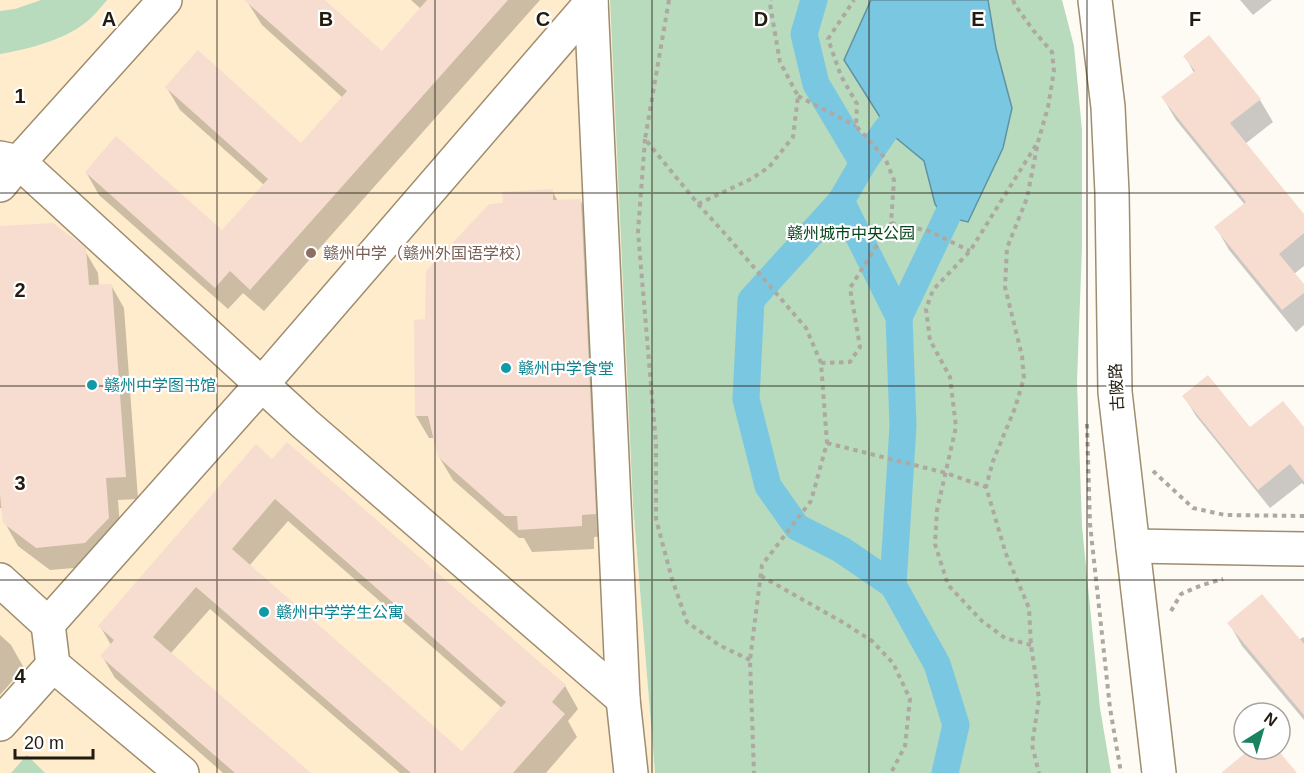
<svg xmlns="http://www.w3.org/2000/svg" width="1304" height="773" font-family="Helvetica,'Noto Sans SC',sans-serif">
<rect width="100%" height="100%" fill="#fefbf4"/>
<path fill="#feeccc" d="M0,0H610L633,505L655,773H0Z"/>
<g fill="#b8dabd">
<path d="M41,0H107C102,6 97,12 91,18C69,39 29,49 0,54V11L15,9Z"/>
<path d="M610,0H1062L1074,46L1082,130V247L1077,382L1082,526L1100,708L1111,773H655L633,505Z"/>
<path d="M27,755L45,773H11Z"/>
</g>
<path fill="#7ac7e2" stroke="#6093a3" stroke-width="1.5" d="M871,0H988L996,48L1012,108L1003,148L968,222L943,216L935,204L924,161L890,133L844,60Z"/>
<g fill="#0003" fill-rule="evenodd">
<path d="M251,0H322L382,53L421,9L411,0H540L264,311L243,293L228,309L99,195L86,172L223,232L264,185L180,110L167,88L301,145L343,98L262,25L248,3Z"/>
<path d="M1240,0H1272L1253,15Z"/>
<path d="M1185,56L1260,100L1273,122L1245,144L1304,216V266L1294,274L1304,287V325L1296,332L1229,250L1216,227L1245,205L1176,120L1163,98L1194,73Z"/>
<path d="M552,191L558,201L580,200L594,223L608,536L594,537V549L532,552L524,538H519L453,480L439,457L435,438H429L416,416L426,321L504,205Z"/>
<path d="M0,232L84,249L98,273L99,286L111,285L124,308L138,499L118,500L121,541L98,566L50,570L18,546L5,523L3,508H0Z"/>
<path d="M1184,396L1250,429L1304,430V485L1302,483L1270,508L1196,416Z"/>
<path d="M287,444L565,686L578,709L568,721L577,737L546,773H400L210,609L170,654L307,773H223L115,678L102,656L111,645L100,626L272,461ZM288,521L502,708L462,754L249,566Z"/>
<path d="M1229,623L1299,640L1303,637L1304,638V720L1242,646Z"/>
<path d="M0,635L11,645L24,668L0,695Z"/>
</g>
<g fill="none" stroke-linecap="round" stroke-linejoin="round">
<g stroke="#7ac7e2" stroke-width="27">
<path d="M814,0L804,34L816,84L863,163"/>
<path d="M911,100L885,131L863,163L841,201L751,300L746,399L768,486L797,527L842,550L893,585L937,664L956,725L945,773"/>
<path d="M841,201L899,317L903,426L893,585"/>
<path d="M899,317L953,204L950,183"/>
</g>
</g>
<g fill="#f7dcd0" fill-rule="evenodd">
<path d="M244,0H325L382,51L427,0H508L250,290L230,271L215,288L85,172L116,136L222,230L268,179L165,87L198,50L301,143L347,91Z"/>
<path d="M1209,35L1261,99L1230,123L1304,214V233L1279,254L1304,284V293L1282,310L1214,227L1246,202L1161,97L1195,71L1183,56Z"/>
<path d="M553,189V200L581,199L596,514L582,515V526L518,530L517,516H505L438,457L428,416H415L414,320L425,319L426,271L489,204L503,203L502,192Z"/>
<path d="M53,223L86,248L89,285L112,284L126,477L106,478L109,518L85,543L36,548L3,523L0,495V226Z"/>
<path d="M1208,375L1250,427L1283,401L1304,427V482L1290,464L1258,490L1182,396Z"/>
<path d="M287,442L566,685L552,702L565,714L513,773H411L196,587L153,637L311,773H235L100,656L114,640L98,626L256,444L272,459ZM275,499L506,702L462,751L232,549Z"/>
<path d="M1262,594L1304,644V715L1227,623Z"/>
<path d="M1250,749H1277L1297,773H1221Z"/>
</g>
<g fill="none" stroke-linecap="round" stroke-linejoin="round">
<defs>
<g id="minor">
<path d="M165,0L19,162L305,424L623,699"/>
<path d="M591,0L623,699L631,773"/>
<path d="M1095,0L1108,107L1112,193L1115,392L1159,773"/>
<path d="M0,158L19,162L0,185"/>
<path d="M1133,546L1304,549"/>
<path d="M0,580L48,624"/>
<path d="M0,724L53,665"/>
<path d="M182,773L53,665L48,624L262,384L591,3"/>
</g>
</defs>
<use href="#minor" stroke="#9e8d6e" stroke-width="36"/>
<g stroke="#aea9a0" stroke-width="4" stroke-dasharray="4.5 4.5" stroke-linecap="butt">
<path d="M669,0L645,139L698,204L727,236L806,328L821,363L827,443L811,501L762,565L750,660L754,773"/>
<path d="M1013,0L1015,5L1033,30L1052,52L1054,71L1048,107L1038,142L1027,198L1007,248L1005,287L1022,356L1024,378L1015,408L993,461L986,487L1006,554L1029,608L1031,645L1039,699L1032,745L1039,773"/>
<path d="M798,96L856,126"/>
<path d="M645,139L638,232L656,444V519L672,579L687,622L719,645L750,660"/>
<path d="M698,204L751,179L769,167L793,137L798,96L780,62L770,4L771,0"/>
<path d="M891,223L929,231L970,251"/>
<path d="M821,363L850,362L860,347L850,288L891,223L894,180L885,158L856,126L857,104L841,76L828,39L854,0"/>
<path d="M1087,424L1090,524L1110,708L1121,773"/>
<path d="M827,443L946,473L986,487"/>
<path d="M1153,471L1193,508L1225,515L1304,516"/>
<path d="M761,576L844,623L872,641L893,663L910,699L905,746L891,773"/>
<path d="M1171,611L1181,594L1202,585L1223,579"/>
<path d="M1031,645L1005,638L982,621L948,585L935,544L937,510L956,427L950,377L930,340L926,309L933,290L970,251L1036,145"/>
</g>
<use href="#minor" stroke="#fff" stroke-width="33"/>
</g>
<path fill="none" stroke="#221b0f" stroke-width="1.5" stroke-opacity="0.55" d="M217,0V773M435,0V773M652,0V773M869,0V773M1087,0V773M0,193H1304M0,386H1304M0,580H1304"/>
<circle fill="#8d6e63" stroke="#fff" stroke-width="2" cx="311" cy="253" r="6"/>
<g fill="#0f9aa8" stroke="#fff" stroke-width="2">
<circle cx="506" cy="368" r="6"/>
<circle cx="92" cy="385" r="6"/>
<circle cx="264" cy="612" r="6"/>
</g>
<g text-anchor="middle" stroke-width="4.5" stroke-linejoin="round" paint-order="stroke">
<g font-size="16" fill="#05441a" stroke="#fff">
<text x="851" y="239">赣州城市中央公园</text>
</g>
<g font-size="16" fill="#785e54" stroke="#fff" text-anchor="start">
<text x="323" y="259">赣州中学（赣州外国语学校）</text>
</g>
<g font-size="16" fill="#0d838f" stroke="#fff" text-anchor="start">
<text x="518" y="374">赣州中学食堂</text>
<text x="104" y="391">赣州中学图书馆</text>
<text x="276" y="618">赣州中学学生公寓</text>
</g>
<g font-size="16" fill="#221b0f" stroke="#fff">
<text transform="translate(1116 387) rotate(-93)" y="6">古陂路</text>
</g>
</g>
<g font-size="20" text-anchor="middle" font-weight="bold" fill="#221b0f" stroke="#fff" stroke-width="4.5" stroke-linejoin="round" paint-order="stroke">
<text x="109" y="26">A</text>
<text x="326" y="26">B</text>
<text x="543" y="26">C</text>
<text x="761" y="26">D</text>
<text x="978" y="26">E</text>
<text x="1195" y="26">F</text>
<text x="20" y="103">1</text>
<text x="20" y="297">2</text>
<text x="20" y="490">3</text>
<text x="20" y="683">4</text>
</g>
<g transform="translate(1262 731) rotate(37)"><circle r="28" fill="#ffffff" stroke="#a7a49f" stroke-width="1.5"/>
<path d="M0-4.5L10 22L0 15L-10 22Z" fill="#19825e"/>
<text y="-9" font-size="16" font-weight="bold" text-anchor="middle" fill="#221b0f">N</text>
</g>
<path d="M15 749v9h78v-9" fill="none" stroke="#221b0f" stroke-width="3"/>
<text x="24" y="749" font-size="18" fill="#221b0f" stroke="#ffffff" stroke-width="4.5" paint-order="stroke">20 m</text>
</svg>
